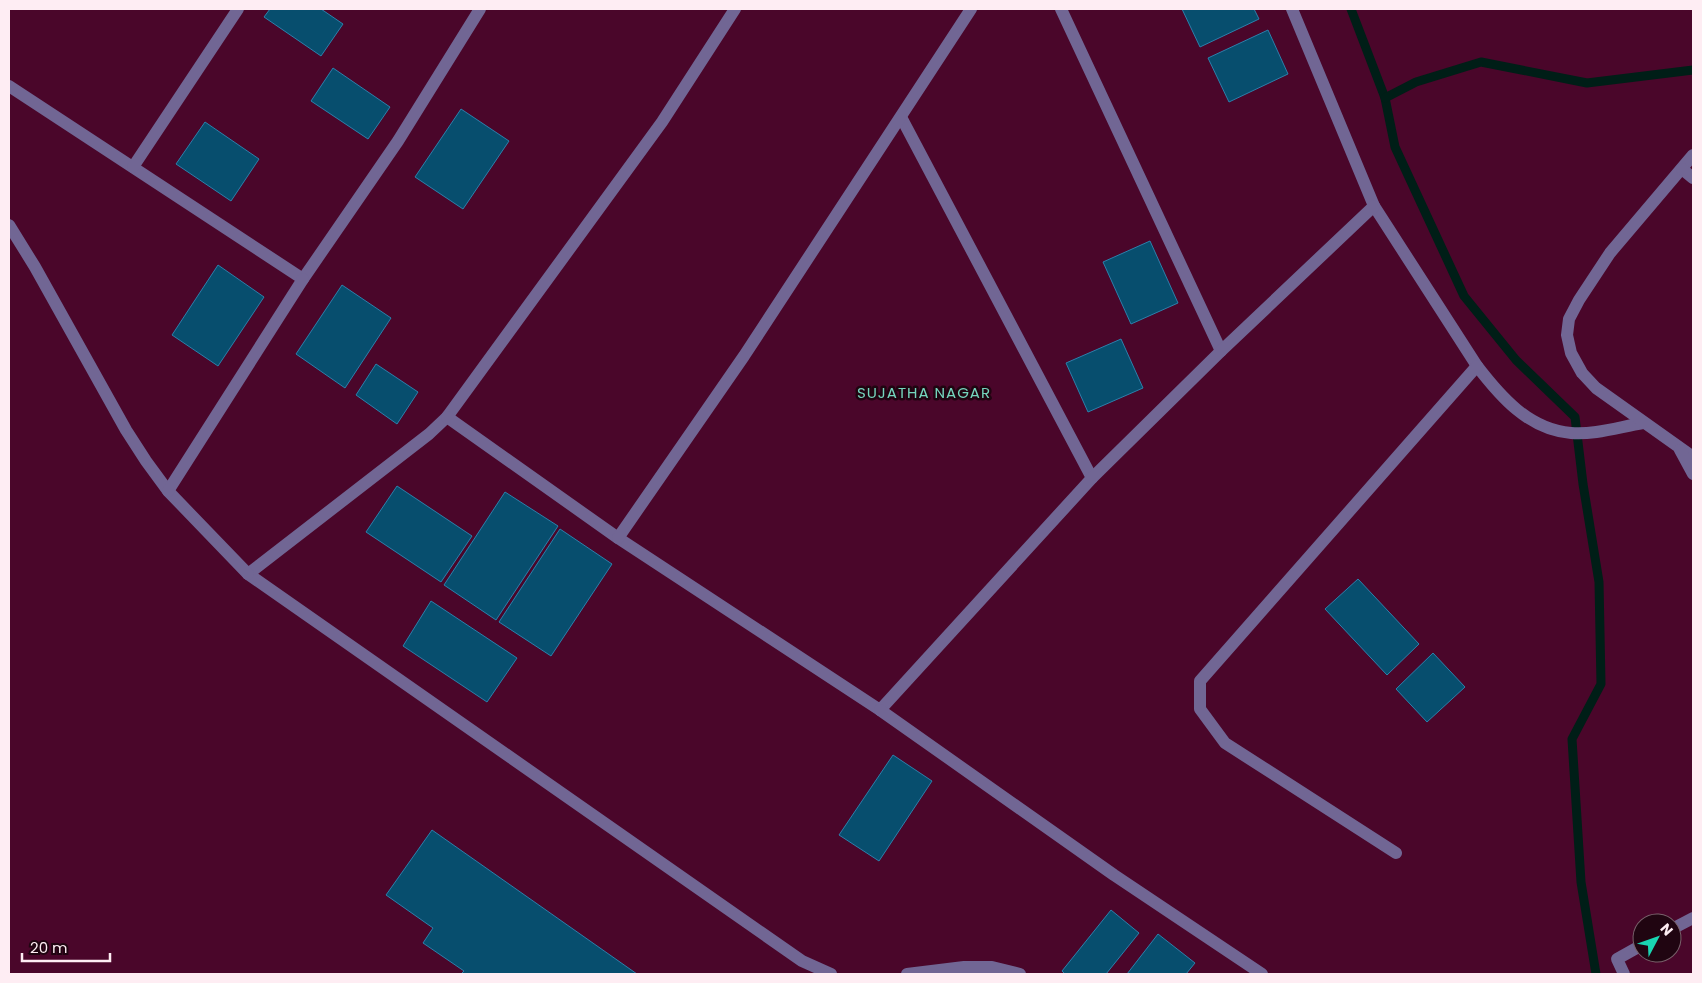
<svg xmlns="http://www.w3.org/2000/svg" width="1702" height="983" font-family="Poppins,sans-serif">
<rect width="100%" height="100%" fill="#4a062a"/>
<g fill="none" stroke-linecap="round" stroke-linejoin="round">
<g stroke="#001e17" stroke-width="9">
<path d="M1351,9L1385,98L1395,147L1464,296L1516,360L1575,417L1583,484L1599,582L1601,684L1572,739L1581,882L1596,974"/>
<path d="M1385,98L1416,82L1481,62L1587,83L1693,70"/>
</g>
</g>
<g fill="#074e6e" stroke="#2c80ab">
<path d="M270,9H321L343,24L321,56L264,17Z"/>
<path d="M1182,9H1254L1259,19L1200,47Z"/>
<path d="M1268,30L1288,74L1229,102L1208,58Z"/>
<path d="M333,68L390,107L368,139L311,101Z"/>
<path d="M461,109L509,141L463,209L415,177Z"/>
<path d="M205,122L259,159L231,201L176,164Z"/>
<path d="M1150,241L1178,303L1131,324L1103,262Z"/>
<path d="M218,265L264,297L218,366L172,335Z"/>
<path d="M342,285L391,318L345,388L296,354Z"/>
<path d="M1121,339L1143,388L1088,412L1066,363Z"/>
<path d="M376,364L418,392L397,424L356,395Z"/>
<path d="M397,486L472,536L441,582L366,532Z"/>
<path d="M505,492L558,526L496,620L444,585Z"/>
<path d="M560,529L612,564L551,656L499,622Z"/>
<path d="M1358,579L1419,644L1387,675L1325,609Z"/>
<path d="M431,601L517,658L487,702L403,646Z"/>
<path d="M1433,653L1465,687L1427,722L1396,689Z"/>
<path d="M893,755L932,781L879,861L839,835Z"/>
<path d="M432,830L637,974H461L464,971L423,943L433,928L386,895Z"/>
<path d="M1111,910L1139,933L1106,974H1065L1062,971Z"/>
<path d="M1158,934L1195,963L1186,974H1127Z"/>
</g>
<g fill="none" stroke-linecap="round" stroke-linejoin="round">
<g stroke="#716694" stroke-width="12">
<path d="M735,9L662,122L447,417L429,434L248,574L802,961L831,974"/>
<path d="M1061,9L1221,351"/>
<path d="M1292,9L1374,206L1477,366C1500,396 1529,430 1571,433C1594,435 1619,427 1643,423"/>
<path d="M9,86L303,279L398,141L480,9"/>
<path d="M901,117L1092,478"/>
<path d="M1693,155L1610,253L1579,300L1569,319L1567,335L1571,353L1582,373L1596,388L1693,457"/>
<path d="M133,167L238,9"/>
<path d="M1682,169L1693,178"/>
<path d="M9,225L35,267L126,430L146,461L168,491L248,574"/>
<path d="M447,417L618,538L880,710L1092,478L1221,351L1374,206"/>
<path d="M1680,450L1693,474"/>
<path d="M168,491L303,279"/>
<path d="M618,538L744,356L971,9"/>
<path d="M880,710L1114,875L1262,974"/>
<path d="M1396,853L1225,743L1200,709V681L1477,366"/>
<path d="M1672,929L1693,918"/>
<path d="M907,974L964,967H992L1020,974"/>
<path d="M1624,974L1617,959L1642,945"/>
</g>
</g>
<g text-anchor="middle" stroke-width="5" stroke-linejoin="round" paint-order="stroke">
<g font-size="15" letter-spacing="1" fill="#75d6bd" stroke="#200511">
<text x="924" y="398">SUJATHA NAGAR</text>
</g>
</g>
<rect width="1702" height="983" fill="none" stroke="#feedf3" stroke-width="20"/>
<g transform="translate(1657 938) rotate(49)"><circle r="24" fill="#200511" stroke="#79626b"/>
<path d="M0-4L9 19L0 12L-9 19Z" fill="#19d5b2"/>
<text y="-8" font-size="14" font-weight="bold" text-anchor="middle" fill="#feedf3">N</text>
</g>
<path d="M22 953v8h88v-8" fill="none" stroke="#feedf3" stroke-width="2.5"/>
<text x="30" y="953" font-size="15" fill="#feedf3" stroke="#200511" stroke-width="4" paint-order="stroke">20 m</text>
</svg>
